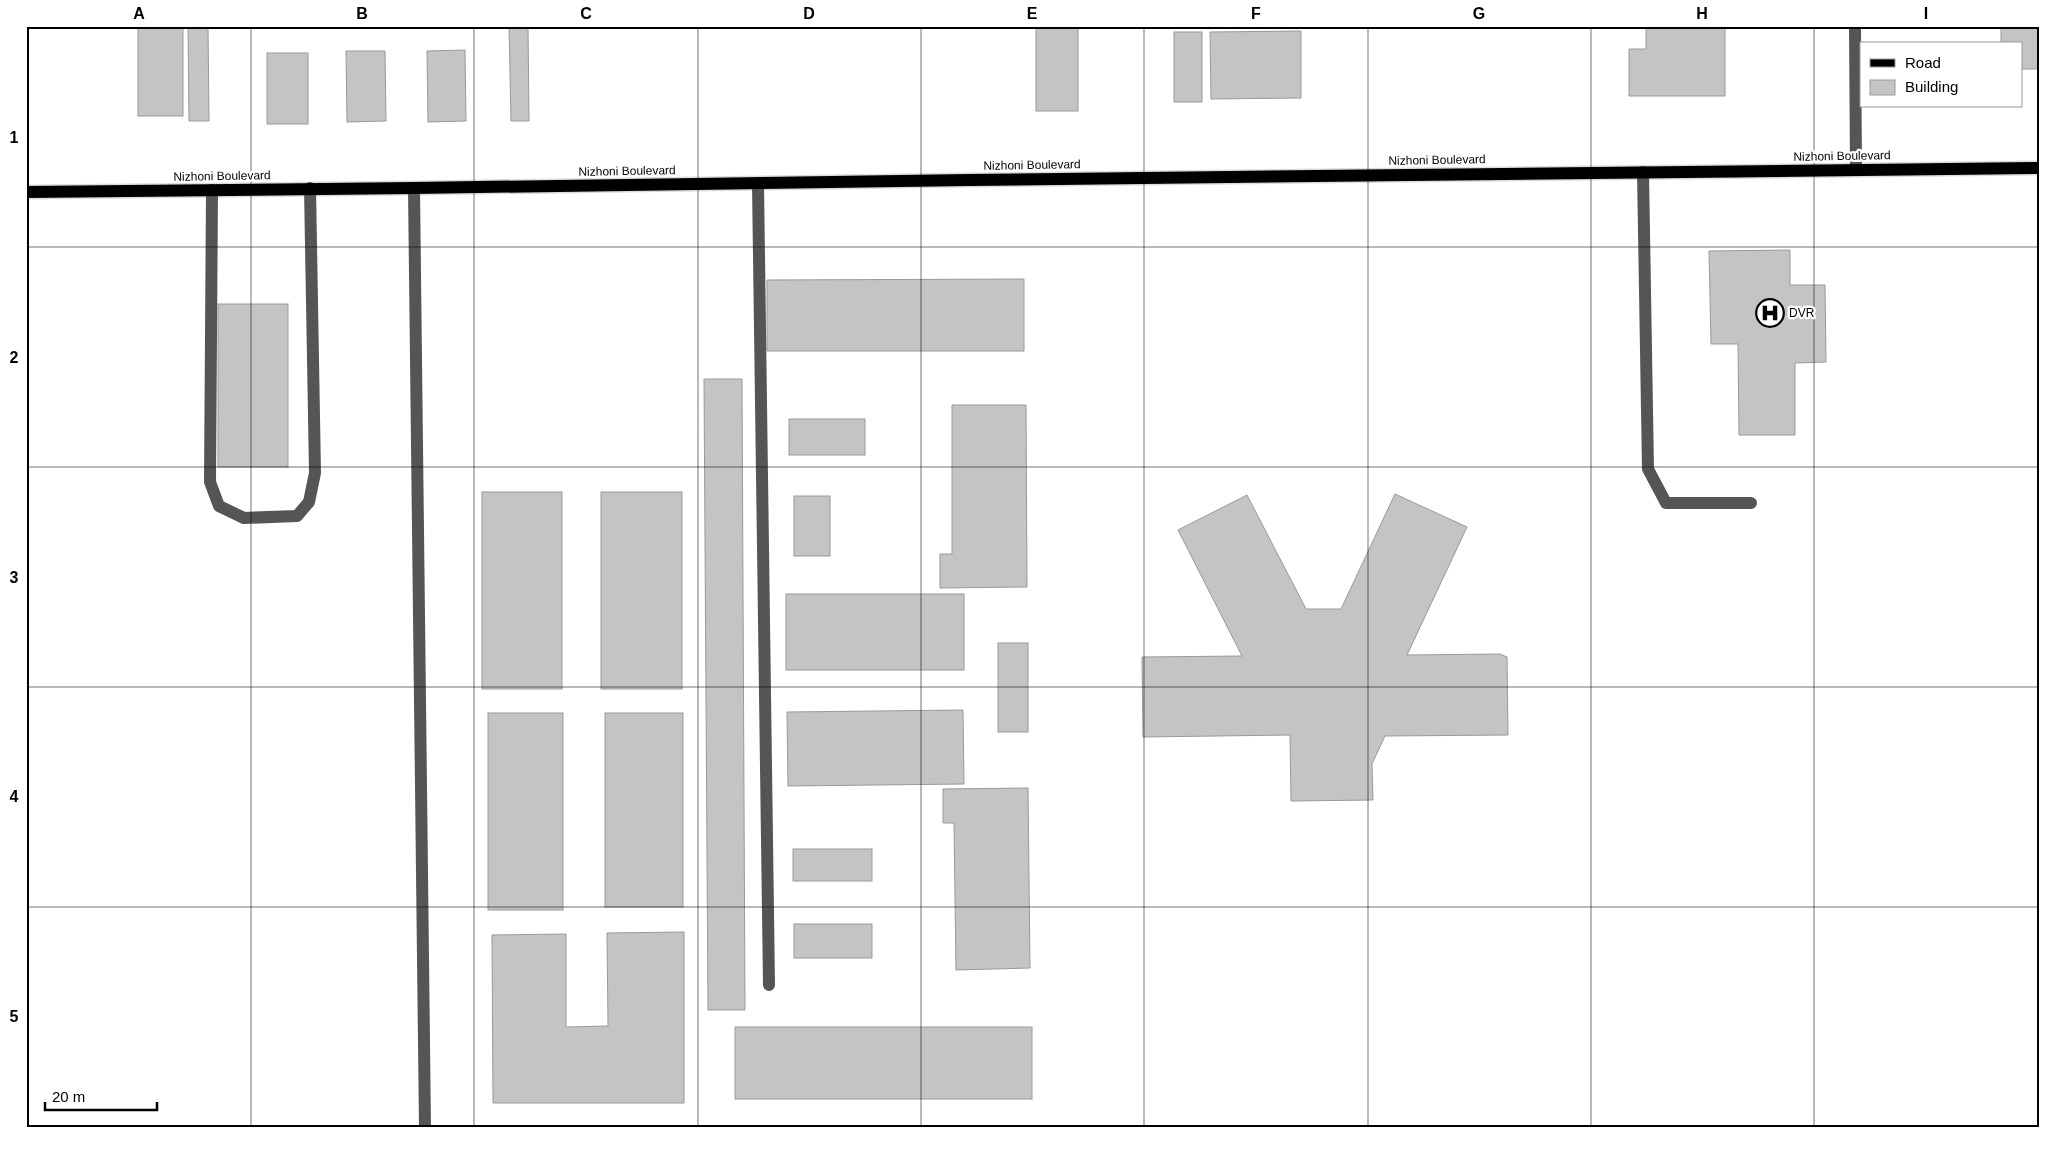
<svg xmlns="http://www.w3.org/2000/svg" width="2065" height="1154" font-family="Helvetica,sans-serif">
<rect width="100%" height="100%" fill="#fff"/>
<g fill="#c4c4c4" stroke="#999">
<rect x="138" y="26" width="45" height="90"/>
<path d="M188,26H208L209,121H189Z"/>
<path d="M509,26H528L529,121H511Z"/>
<rect x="1036" y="26" width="42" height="85"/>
<path d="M1646,26H1725V96H1629V49H1646Z"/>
<path d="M2001,26H2039V69H2021V44H2001Z"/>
<path d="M1301,31V98L1211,99L1210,32Z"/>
<rect x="1174" y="32" width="28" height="70"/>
<path d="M465,50L466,121L428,122L427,51Z"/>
<path d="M346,51H385L386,121L347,122Z"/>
<rect x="267" y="53" width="41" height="71"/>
<path d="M1790,250V285H1825L1826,362L1795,363V435H1739L1738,344H1711L1709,251Z"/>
<path d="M1024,279V351H767V280Z"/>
<rect x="218" y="304" width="70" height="163"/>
<path d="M704,379H742L745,1010H708Z"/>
<path d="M952,405H1026L1027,587L940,588V554H952Z"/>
<rect x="789" y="419" width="76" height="36"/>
<rect x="482" y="492" width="80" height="197"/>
<rect x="601" y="492" width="81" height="197"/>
<path d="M1395,494L1467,527L1407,655L1500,654L1507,657L1508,735L1385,736L1372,764L1373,800L1291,801L1290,735L1143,737L1142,657L1242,656L1178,530L1247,495L1306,609H1341Z"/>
<rect x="794" y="496" width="36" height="60"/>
<rect x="786" y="594" width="178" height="76"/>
<rect x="998" y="643" width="30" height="89"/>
<path d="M963,710L964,784L788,786L787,712Z"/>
<rect x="488" y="713" width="75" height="197"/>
<rect x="605" y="713" width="78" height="194"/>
<path d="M1028,788L1030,968L956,970L954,823H943V789Z"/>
<rect x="793" y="849" width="79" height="32"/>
<rect x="794" y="924" width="78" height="34"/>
<path d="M684,932V1103H493L492,935L566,934V1027L608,1026L607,933Z"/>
<rect x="735" y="1027" width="297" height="72"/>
</g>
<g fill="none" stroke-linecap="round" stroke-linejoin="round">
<defs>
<path id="major" d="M26,192L414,188L969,180L2039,168"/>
</defs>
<use href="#major" stroke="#dbdbdb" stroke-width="15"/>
<g stroke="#555" stroke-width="12">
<path d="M1855,26L1856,169"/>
<path d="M1643,172L1648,469L1666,503H1751"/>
<path d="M758,183L769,985"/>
<path d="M414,188L425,1128"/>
<path d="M212,190L210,482L219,506L244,518L297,516L309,502L315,473L310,188"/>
</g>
<use href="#major" stroke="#000" stroke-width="12"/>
</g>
<path fill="none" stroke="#000" stroke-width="1" stroke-opacity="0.55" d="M251,26V1128M474,26V1128M698,26V1128M921,26V1128M1144,26V1128M1368,26V1128M1591,26V1128M1814,26V1128M26,247H2039M26,467H2039M26,687H2039M26,907H2039"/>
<defs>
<symbol id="hospital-ring" viewBox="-11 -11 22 22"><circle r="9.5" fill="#fff" stroke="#000" stroke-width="1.5"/><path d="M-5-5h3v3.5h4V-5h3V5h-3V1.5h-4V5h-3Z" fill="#000"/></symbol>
</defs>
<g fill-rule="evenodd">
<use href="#hospital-ring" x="1754" y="297" width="32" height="32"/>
</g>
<g text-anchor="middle" stroke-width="4.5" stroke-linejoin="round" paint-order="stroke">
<g font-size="12" fill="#000" stroke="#fff">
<text transform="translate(1842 156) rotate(-1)" y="4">Nizhoni Boulevard</text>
<text transform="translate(1437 160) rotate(-1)" y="4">Nizhoni Boulevard</text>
<text transform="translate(1032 165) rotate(-1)" y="4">Nizhoni Boulevard</text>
<text transform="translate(627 171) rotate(-1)" y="4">Nizhoni Boulevard</text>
<text transform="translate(222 176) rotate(-1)" y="4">Nizhoni Boulevard</text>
</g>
<g font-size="12" fill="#000" stroke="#fff" text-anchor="start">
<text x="1789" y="317">DVR</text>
</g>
</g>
<rect width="2065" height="1154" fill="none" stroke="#ffffff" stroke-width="55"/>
<rect x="1860" y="42" width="162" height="65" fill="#ffffff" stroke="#999999"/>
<rect x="1870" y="59" width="25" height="8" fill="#000000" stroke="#999999"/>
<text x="1905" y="68" font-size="15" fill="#000000">Road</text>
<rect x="1870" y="80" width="25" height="15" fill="#c4c4c4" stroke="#999999"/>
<text x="1905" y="92" font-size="15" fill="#000000">Building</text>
<path d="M45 1102v8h112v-8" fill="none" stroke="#000000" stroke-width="2.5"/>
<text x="52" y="1102" font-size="15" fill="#000000" stroke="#ffffff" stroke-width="4" paint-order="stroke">20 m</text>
<rect x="28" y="28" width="2010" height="1098" fill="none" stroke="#000" stroke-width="2"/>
<g font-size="16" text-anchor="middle" font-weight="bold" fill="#000">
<text x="139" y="19">A</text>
<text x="362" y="19">B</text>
<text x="586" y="19">C</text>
<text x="809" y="19">D</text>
<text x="1032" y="19">E</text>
<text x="1256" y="19">F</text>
<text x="1479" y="19">G</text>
<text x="1702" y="19">H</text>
<text x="1926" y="19">I</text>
<text x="14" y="143">1</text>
<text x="14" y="363">2</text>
<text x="14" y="583">3</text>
<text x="14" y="802">4</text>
<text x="14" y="1022">5</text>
</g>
</svg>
